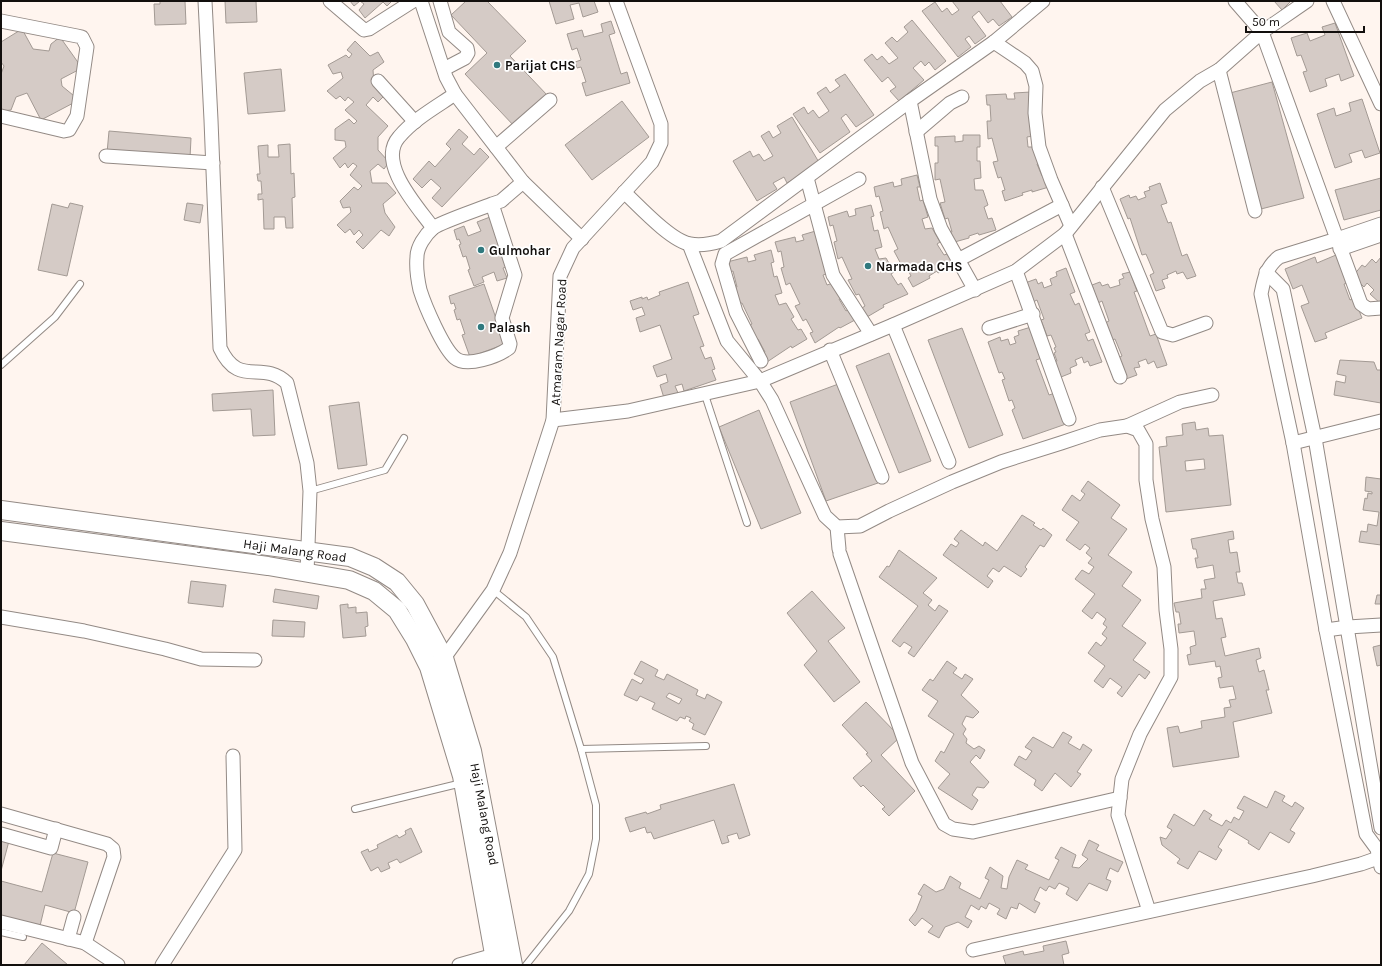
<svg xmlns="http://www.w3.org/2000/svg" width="1382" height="966" font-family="Karla,sans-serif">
<rect width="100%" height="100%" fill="#fff5ef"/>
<g fill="#d5cbc6" stroke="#a39a94" fill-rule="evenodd">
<path d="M160,1H185L186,24L155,25L154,4H160Z"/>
<path d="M225,1H256L257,22L226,23Z"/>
<path d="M350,1H360L354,6Z"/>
<path d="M360,1H392L387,6L383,2L365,18L359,10L364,4Z"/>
<path d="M466,1H487L526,41L510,56L548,96L515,127L465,74L487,53L451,15Z"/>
<path d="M549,1H594L598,12L583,17L579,3L570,5L574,19L556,24Z"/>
<path d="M952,1H1000L1012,17L999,26L993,19L988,23L979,11L972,17L986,36L975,44L969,36L965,39L971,47L958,57L922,11L935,2L942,12L947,8L952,15L959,10Z"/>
<path d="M1274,1H1291L1282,10Z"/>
<path d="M912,20L946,61L935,70L929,62L925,66L921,61L913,68L924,80L899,101L890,91L896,87L888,77L882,82L864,60L872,54L877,60L882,56L889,64L898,58L885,43L892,37L897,42L908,32L904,27Z"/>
<path d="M611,21L615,33L609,35L621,74L627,72L630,83L586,96L582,83L586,82L581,67L577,68L575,62L581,60L577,48L572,50L567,34L582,30L584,37L603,32L601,24Z"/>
<path d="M1335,23L1354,76L1341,81L1339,74L1325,79L1327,86L1310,92L1303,72L1307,71L1301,55L1297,56L1291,38L1307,33L1310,41L1325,35L1322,27Z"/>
<path d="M22,29L33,49L49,51L51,44L60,37L82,68L61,79L62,86L79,100L41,120L27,93L16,97L11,110L1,111V74L4,66L1,62V42Z"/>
<path d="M355,41L370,56L378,52L384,62L373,70L374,84L384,96L378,102L373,97L366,105L388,126L378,137V150L389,162L384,169L378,164L370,171L372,183H387L396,193L383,204L385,213L395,227L389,236L381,230L363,249L356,242L363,235L359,230L354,235L350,229L345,233L337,225L351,212L350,207L343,208L340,201L354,187L358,190L362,186L350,175L357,166L353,163L348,168L345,163L340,168L333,158L346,147L345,141L335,140V129L349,119L354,124L357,121L345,110L354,102L348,97L345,101L340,96L336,99L327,91L343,78L341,72L333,74L328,65L346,55L349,58L352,54L347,50Z"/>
<path d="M281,69L285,111L248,114L244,73Z"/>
<path d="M845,74L874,115L856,127L846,114L841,118L850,132L820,153L793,114L804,107L808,114L813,110L819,118L829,111L817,93L826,87L830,93L840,86L835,80Z"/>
<path d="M1272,82L1304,198L1261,209L1230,93Z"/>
<path d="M1031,92L1032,104H1029L1033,136L1027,137L1028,147H1035L1041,163L1037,164L1042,176L1045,175L1049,187L1032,192V190L1022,193L1023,195L1005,201L1002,191L1005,190L1001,177L998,178L993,162L998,161L992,138L988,139L987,121H991L990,105H987L986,95L1006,94L1007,99H1015L1014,93Z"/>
<path d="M1362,99L1380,153L1365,158L1362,150L1349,154L1352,162L1335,168L1317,114L1334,108L1336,116L1351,111L1349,103Z"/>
<path d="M622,101L649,137L592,180L565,145Z"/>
<path d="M792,117L820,164L787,183L784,177L773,183L777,189L757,201L733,161L750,151L753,157L759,154L764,161L773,156L761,136L769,131L773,138L781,133L777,126Z"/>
<path d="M459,129L468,137L462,144L474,155L480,148L489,157L442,207L432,198L441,188L431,179L422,188L413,179L429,161L435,167L451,149L446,144Z"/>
<path d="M109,131L191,138L190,158L107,153Z"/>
<path d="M963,135H980V147H977V161H980L981,178L974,179L975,190H983L988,205L984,207L988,219L992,218L996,230L979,235L978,233L969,236V238L951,243L948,233L952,232L948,218L945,219L940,203L945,202L940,179L935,180V163H938V146H935V137L955,136V142L963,141Z"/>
<path d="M290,144L291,174L294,173L295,197L292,198L293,228H286L285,217H274V229H264L263,199L258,200V194H262L261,181H258L257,174H260L258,146L268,145V157H279L278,145Z"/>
<path d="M917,175L920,187H917L920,201L923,200L928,217L922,219L925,229L932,228L940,242L937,244L944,255L947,254L954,264L938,273L937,271L929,276L930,278L913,287L908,278L911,276L905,264L902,266L894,251L898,249L888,227L884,229L880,212L883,211L879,196L876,197L874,187L893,182L894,187L902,185L901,179Z"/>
<path d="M1381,178V210L1344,220L1335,190Z"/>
<path d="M1160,183L1167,203L1161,205L1168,223L1171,222L1182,256L1187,254L1196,276L1187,279L1183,272L1177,274L1176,271L1167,275L1168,278L1162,280L1165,288L1156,291L1150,275L1154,273L1146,254L1142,255L1130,218L1128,219L1120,199L1129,195L1130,198L1136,196L1138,200L1146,197L1144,192L1150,190L1149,187Z"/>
<path d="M70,203L83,206L67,276L38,270L52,204L68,208Z"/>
<path d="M187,203L203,205L200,223L184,220Z"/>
<path d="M871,205L874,216L871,217L874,231L878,230L882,247L875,249L879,259L886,258L894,272L891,274L898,285L901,283L908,294L883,305L884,307L867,317L862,308L865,306L859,294L856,295L848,280L852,279L842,257L838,259L834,242L837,241L833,225L830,226L828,217L847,211L849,217L856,215L855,209Z"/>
<path d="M490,217L507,267L503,268L507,278L497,281L494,272L482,277L484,282L474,286L468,270L470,269L466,256L463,257L459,245L461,244L459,239L457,240L454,230L464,226L468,236L481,231L477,222Z"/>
<path d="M819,230L830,273L823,275L827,285L833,283L842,298L839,299L846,311L849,309L855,320L840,328L839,327L815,343L810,333L813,332L806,319L803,321L795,306L800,304L790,283L786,285L781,268L784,267L781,251L778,252L775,242L795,237L796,242L804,240L802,235Z"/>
<path d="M771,250L774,262L771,263L774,277L777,276L782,293L775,295L779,305L786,303L794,317L791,319L798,330L801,329L807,339L792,348L791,346L767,362L762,353L765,352L758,339L755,341L748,326L752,324L742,303L738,304L733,287H737L733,271L730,272L727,262L747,257L748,262L756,260L754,255Z"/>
<path d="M1336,255L1348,283L1344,284L1350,300L1354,298L1362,318L1325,333L1327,338L1315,342L1301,306L1309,303L1302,285L1293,289L1285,269L1315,257L1317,263Z"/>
<path d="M1381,257V304L1370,294L1374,290L1367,283L1364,287L1353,276L1362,265L1365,267L1372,259L1376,263Z"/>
<path d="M1066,268L1075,292L1070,294L1075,305L1079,303L1090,332L1085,334L1088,341L1093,339L1102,362L1090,366L1088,361L1084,363L1082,357L1075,360L1077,365L1070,368L1071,373L1061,377L1055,362L1057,361L1054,353L1056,352L1054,348L1056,347L1051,335L1047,336L1041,320L1044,319L1037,300L1033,302L1025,283L1036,279L1038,284L1042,282L1044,288L1052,285L1050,279L1057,276L1056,272Z"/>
<path d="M1130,272L1137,291L1134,292L1150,336L1156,334L1167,365L1157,368L1154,361L1148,364L1146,359L1138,362L1140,367L1134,368L1137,375L1126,379L1118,358L1122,356L1115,339L1112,340L1105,323L1109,321L1102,301L1098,303L1092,285L1100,282L1102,286L1108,284L1110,288L1120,285L1119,280L1124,278L1122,274Z"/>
<path d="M688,282L699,314L693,316L704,346L700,347L705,359L711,357L715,369L712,370L716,380L684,391L682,384L675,386L678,393L664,398L660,385L668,382L666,374L657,377L653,366L672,359L660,325L640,332L636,318L645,315L642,307L633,310L630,301L642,297V299L647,297L648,300L660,295L659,292Z"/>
<path d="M484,284L505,344L470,357L462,335L465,334L460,319L457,320L454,310L456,309L454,303L451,304L449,296Z"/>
<path d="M1031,327L1042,358L1036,360L1049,395L1055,393L1066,424L1023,439L1012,410L1015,408L1012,400L1009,401L1002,380L1005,379L1002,372L999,373L988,342L1000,337L1001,341L1008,339L1010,345L1016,343L1014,337L1019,335L1018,331Z"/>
<path d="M962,328L1003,435L969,448L928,340Z"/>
<path d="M889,353L931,461L899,473L856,366Z"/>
<path d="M1340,360L1374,362L1377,370H1381V403L1334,395L1336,381L1345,383L1346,376L1337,374Z"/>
<path d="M841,383L878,483L826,501L790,402Z"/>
<path d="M273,390L275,435L253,436L251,409L213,411L212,394Z"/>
<path d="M359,402L367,465L338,469L329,406Z"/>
<path d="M759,410L801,513L761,529L719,427Z"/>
<path d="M1195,422L1196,430L1208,428L1209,436L1223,435L1231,505L1166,512L1159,447L1167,446L1166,437L1183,435L1182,424ZM1204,459L1205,469L1186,471L1185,461Z"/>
<path d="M1366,477L1381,479V545L1359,542L1361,531L1367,532L1368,524L1377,526L1379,512L1363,510L1365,498L1367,499L1368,493L1372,494V492L1365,491Z"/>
<path d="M1088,481L1120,505L1111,518L1127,529L1108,555L1132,572L1122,586L1141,600L1122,626L1146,643L1133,660L1150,672L1145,679L1139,674L1122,697L1117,693L1122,687L1110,678L1103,688L1094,681L1105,666L1088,653L1096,642L1101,646L1107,638L1102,634L1107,627L1103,624L1106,619L1097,612L1092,619L1082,611L1095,594L1075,579L1082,570L1089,574L1094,567L1088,563L1092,558L1086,553L1090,548L1085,544L1080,550L1066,540L1079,522L1062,510L1072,495L1080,501L1085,494L1081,491Z"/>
<path d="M1022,515L1035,523L1033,525L1041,530L1043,528L1052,535L1044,547L1040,545L1025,567L1027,569L1021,577L1004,566L999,572L993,568L987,576L993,581L988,588L943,555L951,544L956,547L959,543L954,539L961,530L983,546L985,542L997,551Z"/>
<path d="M1233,531L1234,539L1228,540L1230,553L1237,552L1240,572H1236L1238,583H1242L1245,595L1213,601L1216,619L1222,618L1226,637L1221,638L1225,656L1259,648L1261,658L1256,660L1259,672L1264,670L1269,690H1266L1272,713L1233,722L1239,757L1173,767L1167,728L1178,726L1180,733L1202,728L1201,721L1225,717L1224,708L1231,707L1229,700L1236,699L1233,686L1220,688L1218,678L1222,677L1220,666L1216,667L1215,661L1189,665L1187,655L1191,654L1190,647L1196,645L1194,631L1179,633L1178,624H1181L1179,612H1176L1174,603L1202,598L1201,589H1206L1204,580L1215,578L1213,565L1197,568L1195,558H1198L1196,549H1193L1191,539Z"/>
<path d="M899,550L937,578L923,593L932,600L928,605L935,611L939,605L948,611L914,657L908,653L912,647L904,642L900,647L892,641L918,606L879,577L887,566L889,567Z"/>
<path d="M191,581L226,585L223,607L188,603Z"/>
<path d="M275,589L319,596L317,609L273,602Z"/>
<path d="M812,591L845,628L828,641L860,682L834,702L804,665L817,651L787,613Z"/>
<path d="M1377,595H1381V604H1375Z"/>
<path d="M348,604V608L356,607V613L367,612L368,626L365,627L366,636L343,638L340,605Z"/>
<path d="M273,620L305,622L304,637L272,636Z"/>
<path d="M1381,645V665L1377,666L1373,647Z"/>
<path d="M641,661L658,670L655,676L664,680L667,674L698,690L696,695L705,699L707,694L722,702L705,735L692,729L694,724L689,721L691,718L686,716L685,719L680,717L677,721L652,709L655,703L640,696L637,701L624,695L632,679L641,684L644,679L634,674ZM669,693L682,699L679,704L666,697Z"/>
<path d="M947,661L957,668L953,673L962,679L965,674L973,679L961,695L979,712L973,718L966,716L962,724L966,729L963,734L967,739L966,743L974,749L979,746L985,750L980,759L976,755L970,762L989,782L984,788L977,787L972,795L978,800L972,810L938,788L950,774L935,761L941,751L944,753L954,734L928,716L938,701L922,690L930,679L933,681Z"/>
<path d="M866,702L900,737L881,755L915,791L889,816L882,809L885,807L863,785L861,787L853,778L872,761L866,754L868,753L842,725Z"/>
<path d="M1063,732L1072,737L1068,743L1080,750L1083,744L1092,750L1077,772L1081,774L1071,787L1055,773L1042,791L1034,785L1036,780L1014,765L1019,756L1026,760L1032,751L1025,747L1033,737L1053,748Z"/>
<path d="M734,784L750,835L739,839L737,833L727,836L729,842L722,844L714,820L654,839L651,832L647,833L645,827L630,832L625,818L646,812L647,814L661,809L660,805Z"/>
<path d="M1275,791L1285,796L1282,801L1292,807L1295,802L1304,808L1290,830L1295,833L1289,843L1270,832L1259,850L1248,843L1249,841L1229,829L1218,847L1222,850L1216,860L1199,851L1188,869L1177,863L1180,859L1162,845L1160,837L1166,839L1172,830L1167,827L1174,814L1194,826L1204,810L1212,815L1209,819L1222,826L1226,820L1231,823L1234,817L1239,820L1244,811L1237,808L1244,796L1267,808Z"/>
<path d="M411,828L422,852L400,863L397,859L388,863L390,868L381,872L378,867L371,871L361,852L368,849L369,852L378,848L377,845L397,835L399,838L406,834L405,831Z"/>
<path d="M1,839L9,841L1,871Z"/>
<path d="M1089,840L1099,845L1096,850L1123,862L1118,872L1110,868L1106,879L1111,881L1107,891L1089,883L1077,901L1066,894L1069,888L1059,883L1055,889L1049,886L1046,891L1040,887L1034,900L1040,903L1035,913L1019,903L1017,909L1011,907L1006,919L997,914L1000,909L989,903L986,909L981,906L979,910L971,905L965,917L972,921L968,928L958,922L945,927L939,938L928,932L933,926L922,918L915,926L909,920L916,911L922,896L918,894L924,884L936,892L944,889L950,876L961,883L959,888L980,899L989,880L985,878L990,867L1003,876L1001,888L1007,889L1009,877L1017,860L1028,865L1025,869L1049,880L1059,860L1055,858L1061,847L1076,855L1072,867L1079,868L1088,859L1082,855Z"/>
<path d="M53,853L88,862L74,913L45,905L39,930L1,919V881L42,892Z"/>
<path d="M1066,941L1069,953L1062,955L1064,965H1006L1003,956L1023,951L1024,955L1044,951L1043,946Z"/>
<path d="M42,943L68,965H24Z"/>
</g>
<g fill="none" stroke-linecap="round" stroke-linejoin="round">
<defs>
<g id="service">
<path d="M1,365L55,317L80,284"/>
<path d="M705,395L747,523"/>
<path d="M310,491L385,470L404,438"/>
<path d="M493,590L526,617L553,657L581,749L596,805V839L589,874L569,911L526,965"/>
<path d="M581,749L706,746"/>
<path d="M355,809L462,783"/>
<path d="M1,932L23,937"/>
</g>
<g id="minor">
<path d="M205,1L211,120L220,348C239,389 262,359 287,383L307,463L310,491L307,573"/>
<path d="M330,1L364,30L369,29L413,1"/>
<path d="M421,1L446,77L455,94L523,182L582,239"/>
<path d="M440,1L449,32L467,48L468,53L465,58L444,69"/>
<path d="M1235,1L1262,32L1337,239L1279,257C1266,267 1264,279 1261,294L1293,443L1326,630L1366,834L1377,849L1381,867"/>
<path d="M1333,1L1381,104"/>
<path d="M1,21L77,36L82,37L87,47L77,116L69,130L64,131L1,116"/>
<path d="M994,42L1025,63L1032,71L1036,86L1035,113L1039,147L1051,180L1071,226"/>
<path d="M1219,70L1255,211"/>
<path d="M378,81L415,122"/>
<path d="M910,101L930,199L941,229L975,290"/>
<path d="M916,132L950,103L962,97"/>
<path d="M496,147L550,100"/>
<path d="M106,156L213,163"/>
<path d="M807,178L833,275L871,334"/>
<path d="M1102,187L1162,332L1173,335L1206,323"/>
<path d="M624,192C639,206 671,241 690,244C701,246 711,244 721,241L910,101L994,42L1043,1"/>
<path d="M492,204L515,275L502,318L510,344L509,348C498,356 467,368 455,358C443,348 425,306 420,290C418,281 416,267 417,257C417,247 425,235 433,228C441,222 480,209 492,204L501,201L523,182"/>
<path d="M1381,224L1337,239L1361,304L1368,309L1381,308"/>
<path d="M433,228C419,208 376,163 399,137C414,119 436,107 455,94"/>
<path d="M1065,234L1120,377"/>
<path d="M689,244L727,341L760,381L772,400L825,516L837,527L860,526L889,511L952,482L1001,462L1061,443L1100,430L1127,426L1138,430L1146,444V480L1152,519L1164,567L1166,610L1171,649V677L1140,734L1122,779L1118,815L1149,911"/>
<path d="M1340,249L1381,235"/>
<path d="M958,260L1062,205"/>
<path d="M1016,271L1069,419"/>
<path d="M1266,272L1283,289L1315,438L1381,828"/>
<path d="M893,325L949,462"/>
<path d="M989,328L1033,314"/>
<path d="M830,350L882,477"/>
<path d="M761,361L736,312L722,264L725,254L859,179"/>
<path d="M553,420L628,411L760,381L893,325L1016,271L1065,234L1165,110L1200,81L1219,70L1262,32L1307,1"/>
<path d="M1127,426L1180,402L1212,395"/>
<path d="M1293,443L1381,421"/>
<path d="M837,527L839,549"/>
<path d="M840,554L912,763L944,824L953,829L973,832L1120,798"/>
<path d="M1,617L84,631L165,649L201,659L255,660"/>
<path d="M1326,630L1348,627L1381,625"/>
<path d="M438,662L444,658L493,590L510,553L553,420L560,276L573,248L652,162L661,143V124L616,1"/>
<path d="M1,814L107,844L113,849L114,857L85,943"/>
<path d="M1,834L51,848L56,829"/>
<path d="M1,922L85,943L118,965"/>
<path d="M68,939L74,917"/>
<path d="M973,950L1312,876L1361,864L1381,857"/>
<path d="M162,965L235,850L233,756"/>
<path d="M459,965L494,955"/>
</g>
<g id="secondary">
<path d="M1,510L350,557L374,567L397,582L415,604L444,658L472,751L513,965"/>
<path d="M1,531L268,566L349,580L374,591L397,610L415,639L429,667L462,776L496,965"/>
</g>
</defs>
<use href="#service" stroke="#938a85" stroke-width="8"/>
<use href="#minor" stroke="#938a85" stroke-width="15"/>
<use href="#secondary" stroke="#938a85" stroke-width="20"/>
<use href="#service" stroke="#fff" stroke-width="6"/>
<use href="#minor" stroke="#fff" stroke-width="13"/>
<use href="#secondary" stroke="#fff" stroke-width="18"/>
</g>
<g fill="#30797e" stroke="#fff" stroke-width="1.5">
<circle cx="497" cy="65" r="4"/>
<circle cx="481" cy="250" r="4"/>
<circle cx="868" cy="266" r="4"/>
<circle cx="481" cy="327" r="4"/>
</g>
<g text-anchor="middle" stroke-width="3.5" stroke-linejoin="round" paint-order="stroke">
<g font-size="13" font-weight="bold" fill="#120f0d" stroke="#fff" text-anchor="start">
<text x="505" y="70">Parijat CHS</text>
<text x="489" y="255">Gulmohar</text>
<text x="876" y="271">Narmada CHS</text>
<text x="489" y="332">Palash</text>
</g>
<g font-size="13" fill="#120f0d" stroke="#fff">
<text transform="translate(558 342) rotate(-87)" y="5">Atmaram Nagar Road</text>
<text transform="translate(295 550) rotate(8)" y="5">Haji Malang Road</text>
<text transform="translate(485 814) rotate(79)" y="5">Haji Malang Road</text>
</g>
</g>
<rect width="1382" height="966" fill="none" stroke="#120f0d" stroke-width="4"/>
<path d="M1246 26v6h118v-6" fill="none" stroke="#120f0d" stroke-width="2"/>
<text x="1252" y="26" font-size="12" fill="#120f0d" stroke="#ffffff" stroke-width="3" paint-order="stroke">50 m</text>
</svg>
